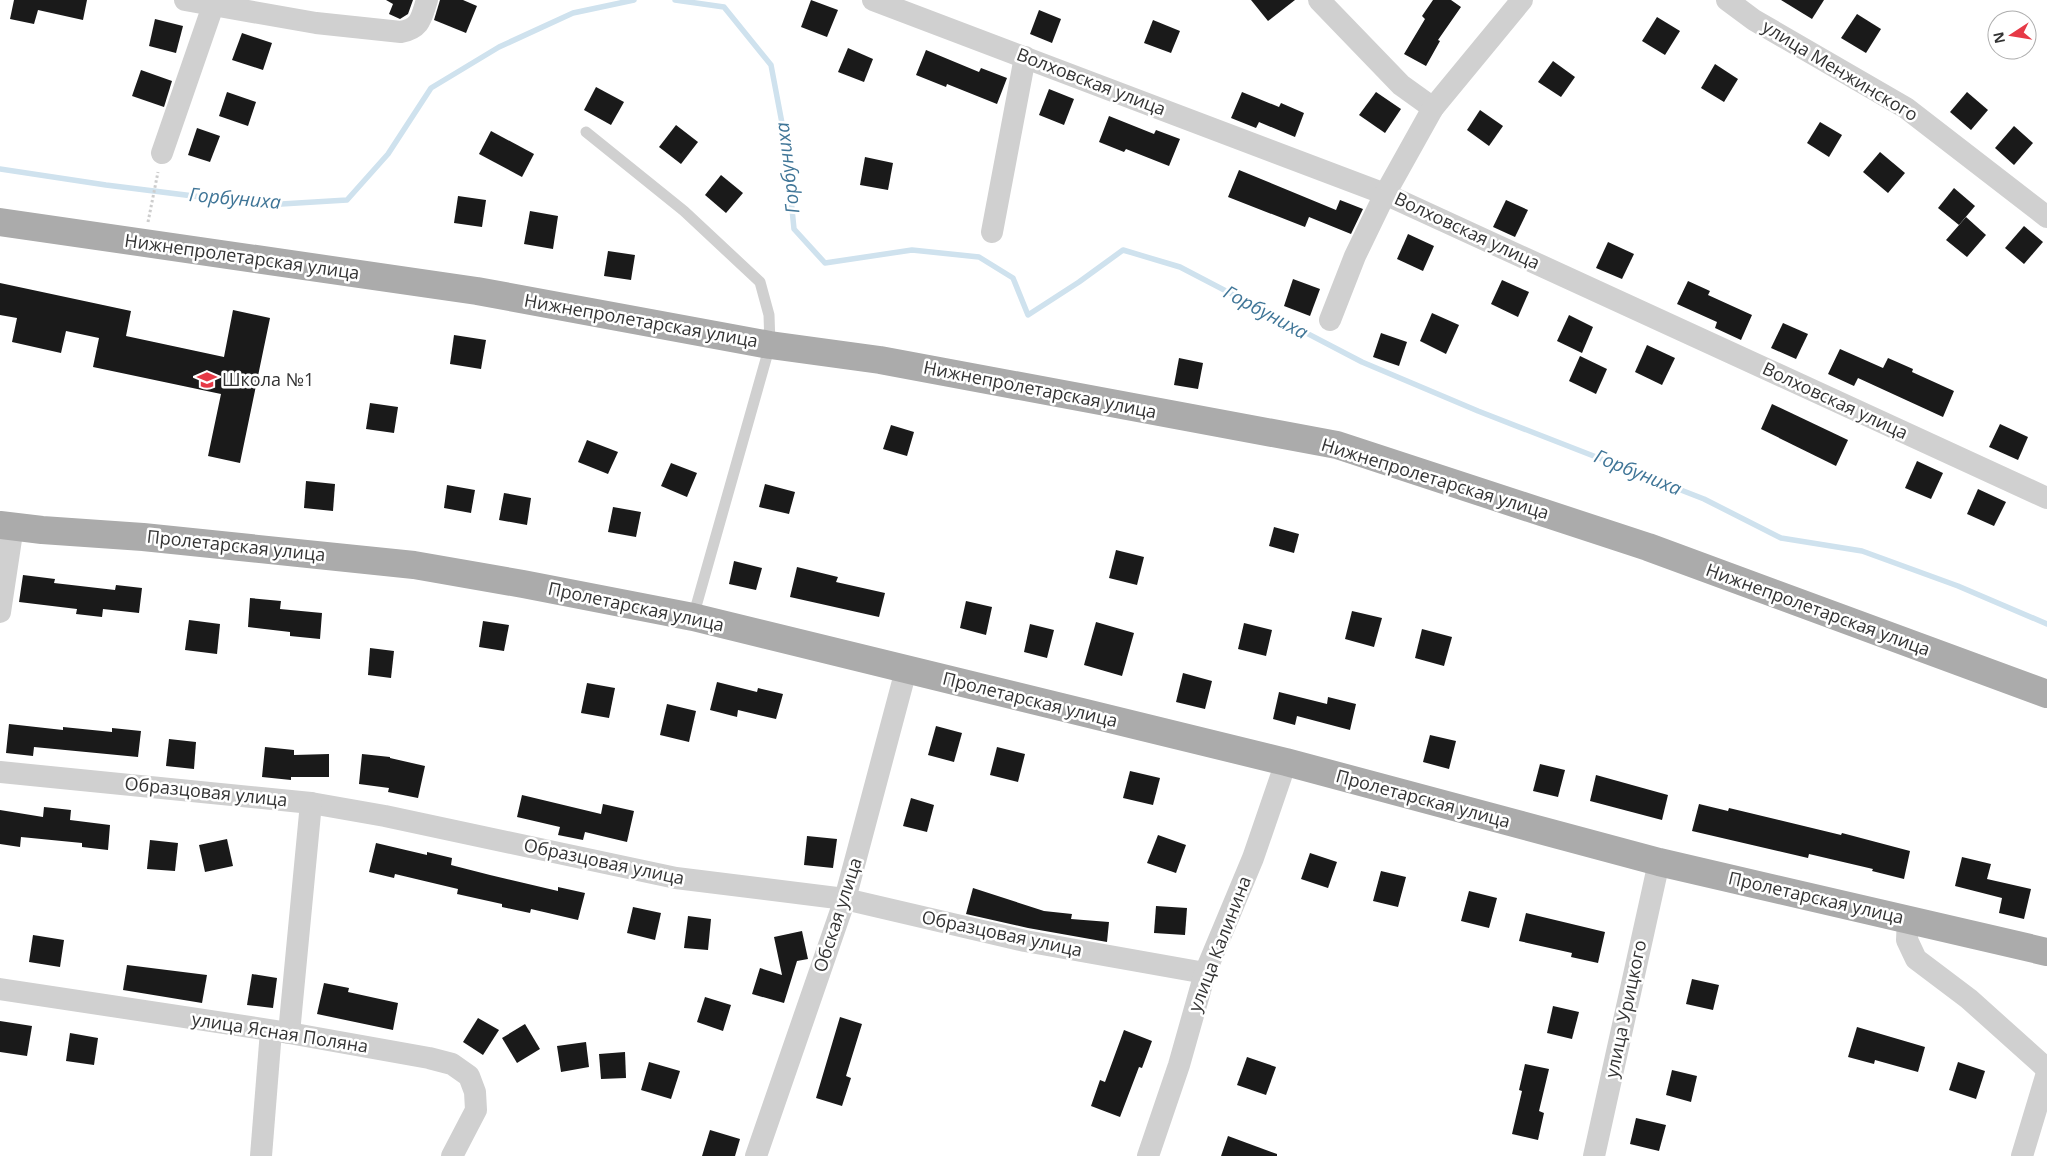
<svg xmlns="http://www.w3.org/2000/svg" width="2047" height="1156" font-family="'Open Sans',sans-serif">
<rect width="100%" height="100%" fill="#fff"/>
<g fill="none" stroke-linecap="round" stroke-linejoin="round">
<g stroke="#cfe2ee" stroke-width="5.5">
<path d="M675,0L724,7L771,65L785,139L794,229L825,263L912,250L979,257L1013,278L1028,315L1079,282L1123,250L1180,267L1362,362L1478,411L1704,499L1781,538L1862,551L1958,586L2047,624"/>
<path d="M0,169L106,185L265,205L347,200L388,154L431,88L499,47L573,13L634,0"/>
</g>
</g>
<g fill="#1a1a1a">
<path d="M14,0H87L83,20L38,10L34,24L10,19Z"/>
<path d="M386,0H413L408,14L400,19L389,14L393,4Z"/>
<path d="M440,0H463L477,6L466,33L434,20Z"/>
<path d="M811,0L838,10L827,37L801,27Z"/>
<path d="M1251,0H1295L1268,21Z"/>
<path d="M1433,0H1451L1461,7L1438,40L1440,41L1426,66L1404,54L1425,19L1422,16Z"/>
<path d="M1781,0H1824L1812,19Z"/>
<path d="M1039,10L1061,19L1052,43L1030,34Z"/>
<path d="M1857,14L1881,29L1866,53L1841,38Z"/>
<path d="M1657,17L1680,31L1665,55L1642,41Z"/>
<path d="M155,19L183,26L176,53L149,46Z"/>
<path d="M1153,20L1180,31L1171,53L1144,43Z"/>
<path d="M242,33L272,43L263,70L232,60Z"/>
<path d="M848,48L873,59L864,82L838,72Z"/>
<path d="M926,50L979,72L981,68L1007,78L997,104L947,84L946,87L916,75Z"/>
<path d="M1553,61L1575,77L1561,97L1538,82Z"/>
<path d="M1715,64L1738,79L1724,102L1701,88Z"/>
<path d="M141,70L172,81L164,107L132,96Z"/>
<path d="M596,87L624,102L611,125L584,110Z"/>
<path d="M1049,89L1074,99L1064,125L1039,115Z"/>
<path d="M227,92L256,102L248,126L219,116Z"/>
<path d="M1242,92L1279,107L1281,103L1304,113L1295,137L1259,122L1256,128L1231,118Z"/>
<path d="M1376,92L1401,109L1385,133L1359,115Z"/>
<path d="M1967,92L1988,110L1971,130L1950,112Z"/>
<path d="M1480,110L1503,126L1489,146L1467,130Z"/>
<path d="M1109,116L1154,134L1156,130L1180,139L1169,166L1126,149L1124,152L1099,142Z"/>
<path d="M1820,122L1842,135L1829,157L1807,143Z"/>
<path d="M676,125L698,142L681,164L659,147Z"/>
<path d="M2014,126L2033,143L2014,165L1995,148Z"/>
<path d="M197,128L220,136L210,162L188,155Z"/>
<path d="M491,131L534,154L522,177L479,154Z"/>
<path d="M1880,152L1905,173L1888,193L1863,172Z"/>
<path d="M865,157L893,163L888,190L860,185Z"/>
<path d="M1239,170L1336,210L1340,200L1363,209L1351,234L1309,217L1305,227L1228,197Z"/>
<path d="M721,175L743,193L726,213L705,195Z"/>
<path d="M1954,188L1975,206L1959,225L1938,208Z"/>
<path d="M458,196L486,200L482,227L454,223Z"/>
<path d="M1506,200L1528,210L1515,237L1493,227Z"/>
<path d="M530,211L558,216L553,249L524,244Z"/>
<path d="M1966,217L1986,235L1967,257L1946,240Z"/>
<path d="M2024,226L2043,242L2024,264L2005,248Z"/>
<path d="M1408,234L1434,246L1423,271L1397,259Z"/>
<path d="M1608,242L1634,254L1622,279L1596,268Z"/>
<path d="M608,251L635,255L631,280L604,276Z"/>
<path d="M1293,279L1320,289L1310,316L1284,306Z"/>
<path d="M1502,280L1529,292L1518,317L1491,304Z"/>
<path d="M1688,281L1710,291L1708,295L1752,315L1741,340L1715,328L1717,322L1677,304Z"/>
<path d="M0,283L131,311L126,336L224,357L233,310L270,318L240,463L208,456L221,394L93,367L99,338L66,331L61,353L12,342L17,318L0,315Z"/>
<path d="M1432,313L1459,325L1446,354L1420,341Z"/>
<path d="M1569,315L1593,327L1582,353L1557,341Z"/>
<path d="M1783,323L1808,334L1796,359L1771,348Z"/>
<path d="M1381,333L1407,342L1399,366L1373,357Z"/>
<path d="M454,335L486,340L481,369L450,364Z"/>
<path d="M1647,345L1675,358L1662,385L1635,372Z"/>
<path d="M1840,349L1883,368L1888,358L1913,369L1912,372L1954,391L1943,417L1858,378L1854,386L1828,374Z"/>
<path d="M1580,356L1607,369L1596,394L1569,381Z"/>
<path d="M1179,358L1203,363L1198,389L1174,385Z"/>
<path d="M370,403L398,407L394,433L366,429Z"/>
<path d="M1772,404L1848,440L1836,466L1761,429Z"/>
<path d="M2000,424L2028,437L2018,460L1989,447Z"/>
<path d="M891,425L914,432L907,456L883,449Z"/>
<path d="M587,440L618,452L608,474L578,462Z"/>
<path d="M1917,461L1943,473L1931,499L1905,488Z"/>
<path d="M671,463L697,473L687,497L661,486Z"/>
<path d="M306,481L335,484L333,511L304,508Z"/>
<path d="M765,484L795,492L789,514L759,507Z"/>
<path d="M447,485L475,490L471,513L444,508Z"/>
<path d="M1978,489L2006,502L1994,526L1967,514Z"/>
<path d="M504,493L531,498L527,525L499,520Z"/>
<path d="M613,507L641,512L636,537L608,532Z"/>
<path d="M1274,527L1299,534L1294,553L1269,546Z"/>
<path d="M1116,550L1144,557L1137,585L1109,578Z"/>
<path d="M734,561L762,568L756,590L729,584Z"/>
<path d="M797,567L838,577L836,582L885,593L879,617L790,597Z"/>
<path d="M23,575L55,579L54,583L115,590L116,585L142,588L139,613L103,609L102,617L76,614L77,609L19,602Z"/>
<path d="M250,598L281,601L280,609L322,613L320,639L290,636V632L248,627Z"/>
<path d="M966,601L992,607L986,635L960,628Z"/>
<path d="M1352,611L1382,618L1374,647L1345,639Z"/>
<path d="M189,620L220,624L217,654L185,650Z"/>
<path d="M483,621L509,625L504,651L479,647Z"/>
<path d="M1096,622L1134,633L1122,676L1084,665Z"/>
<path d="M1244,623L1272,630L1266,656L1238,649Z"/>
<path d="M1030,624L1054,630L1047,658L1024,652Z"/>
<path d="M1422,629L1452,637L1444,666L1415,658Z"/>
<path d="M370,648L394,651L391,678L368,675Z"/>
<path d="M1183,673L1212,681L1205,709L1176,702Z"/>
<path d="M717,682L757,692L758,688L783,694L776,719L738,710L737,717L710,710Z"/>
<path d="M587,683L615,688L609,718L581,713Z"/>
<path d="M1279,692L1327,704L1328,697L1356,704L1350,730L1297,716L1295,725L1273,719Z"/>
<path d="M667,704L696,711L689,742L660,735Z"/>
<path d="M9,724L63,730V727L112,732V728L141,731L138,757L34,747L33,756L6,753Z"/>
<path d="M936,726L962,733L954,762L928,755Z"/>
<path d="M1430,735L1456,741L1449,769L1423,762Z"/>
<path d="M169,739L196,742L194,769L166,766Z"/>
<path d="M265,747L294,750V755L329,754V777H291V780L262,777Z"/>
<path d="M997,747L1025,754L1018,782L990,775Z"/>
<path d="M362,754L390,757V758L425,766L418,798L388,792L389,788L359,784Z"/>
<path d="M1540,764L1565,770L1558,797L1533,791Z"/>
<path d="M1130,771L1160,778L1153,805L1123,798Z"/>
<path d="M1596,775L1668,795L1662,820L1590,801Z"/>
<path d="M522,795L601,814L603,804L634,811L627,842L585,832L583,840L558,835L560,827L517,817Z"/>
<path d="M911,798L934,805L927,832L903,826Z"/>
<path d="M1699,804L1728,811L1729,808L1841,835L1842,833L1910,851L1904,879L1872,871L1873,869L1809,854L1808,858L1692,831Z"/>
<path d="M44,807L71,810L70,820L110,825L108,850L82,847V843L21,837L20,847L0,844V810L43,817Z"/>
<path d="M1158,835L1186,845L1176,873L1147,863Z"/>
<path d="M807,836L837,839L833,868L804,865Z"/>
<path d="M227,839L233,866L205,872L199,845Z"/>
<path d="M150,840L178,843L175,871L147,869Z"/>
<path d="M376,843L427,855V852L452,858L451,865L490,875L558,891V887L585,893L578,920L531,909L530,913L502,907V904L457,894L458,889L395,874L394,878L369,872Z"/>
<path d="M1310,853L1337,862L1328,888L1301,879Z"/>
<path d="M1962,857L1991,864L1987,879L2031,889L2024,919L1999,913L2002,898L1955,886Z"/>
<path d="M1381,871L1406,877L1398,907L1373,901Z"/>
<path d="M973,888L1044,911L1072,914L1071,919L1109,922L1107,942L1028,928L966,914Z"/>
<path d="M1469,891L1497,898L1489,928L1461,921Z"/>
<path d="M1156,906L1187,908L1185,935L1154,933Z"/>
<path d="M633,907L661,913L655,940L627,933Z"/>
<path d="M1526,913L1605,932L1598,963L1571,957L1572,953L1519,941Z"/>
<path d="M688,916L711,919L708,950L684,948Z"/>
<path d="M802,931L808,959L797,961L784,1003L752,994L760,968L782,975L774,937Z"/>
<path d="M33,935L64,940L60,967L29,962Z"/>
<path d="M127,965L207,975L202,1003L123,990Z"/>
<path d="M252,974L277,978L273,1008L247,1005Z"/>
<path d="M1692,979L1719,985L1713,1010L1686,1004Z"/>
<path d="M324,983L349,988L348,992L398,1003L393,1030L317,1014Z"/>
<path d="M705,997L731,1005L723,1031L697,1022Z"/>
<path d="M1553,1006L1579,1012L1572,1039L1547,1033Z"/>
<path d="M840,1017L862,1024L846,1076L851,1078L842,1106L816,1098Z"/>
<path d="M478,1018L499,1030L483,1055L463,1042Z"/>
<path d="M0,1021L32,1026L27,1056L0,1052Z"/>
<path d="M525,1024L540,1049L517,1063L502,1038Z"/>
<path d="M1857,1027L1925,1047L1918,1072L1875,1060L1874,1064L1848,1057Z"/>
<path d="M1124,1030L1152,1041L1142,1068L1139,1067L1120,1117L1091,1106L1100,1080L1105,1082Z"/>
<path d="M70,1033L98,1038L94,1065L66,1061Z"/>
<path d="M586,1042L589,1067L561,1072L557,1046Z"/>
<path d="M625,1052L626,1078L601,1079L599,1054Z"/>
<path d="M1247,1057L1276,1067L1266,1095L1237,1085Z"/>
<path d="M649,1062L680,1071L671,1099L641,1090Z"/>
<path d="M1958,1062L1985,1071L1976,1099L1949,1090Z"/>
<path d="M1525,1064L1549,1069L1539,1111L1544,1113L1538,1140L1512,1134L1522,1091L1519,1090Z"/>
<path d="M1672,1070L1697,1076L1691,1102L1666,1095Z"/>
<path d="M1636,1118L1666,1125L1659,1151L1630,1144Z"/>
<path d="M710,1130L740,1139L735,1156H702Z"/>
<path d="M1228,1136L1277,1154V1156H1221Z"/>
</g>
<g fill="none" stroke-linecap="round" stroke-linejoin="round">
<path stroke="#cdcdcd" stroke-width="3" stroke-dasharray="2.5 2.5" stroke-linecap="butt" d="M148,222L158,172"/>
<path stroke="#d0d0d0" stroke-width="11" d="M586,132L684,211L760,282L769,315L770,345L693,617"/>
<g stroke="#d0d0d0" stroke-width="22">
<path d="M185,0L316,23L401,32C421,28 421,18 427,0"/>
<path d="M873,0L1385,194L2047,498"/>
<path d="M1319,0L1401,85L1433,108"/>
<path d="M1727,0L1754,20L1906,108L2047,217"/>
<path d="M162,153L215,0"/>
<path d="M992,232L1025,57"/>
<path d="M1330,320L1355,256L1385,194L1433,108L1522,0"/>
<path d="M0,612L13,526"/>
<path d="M0,772L311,803L385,816L676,878L845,899L1025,941L1205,973"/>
<path d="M1908,919L1907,940L1916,959L1969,999L2047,1069"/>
<path d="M0,989L289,1033L429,1058L452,1064L469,1076L475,1092L476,1110L452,1156"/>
<path d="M289,1033L311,803"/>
<path d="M261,1156L271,1031"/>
<path d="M756,1156L845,899L906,670"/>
<path d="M1148,1156L1179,1065L1205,973L1253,858L1286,762"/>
<path d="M1594,1156L1659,862"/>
<path d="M2022,1156L2047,1073"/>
</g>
<g stroke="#ababab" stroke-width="28">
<path d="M0,222L477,291L770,345L880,360L1337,445L1648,547L2047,694"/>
<path d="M0,525L42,530L143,537L414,565L523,584L693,617L1286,762L1659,862L2047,952"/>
</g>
</g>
<defs>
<symbol id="school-bare" viewBox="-9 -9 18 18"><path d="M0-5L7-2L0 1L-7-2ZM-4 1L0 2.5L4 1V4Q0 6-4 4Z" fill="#e63946" stroke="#fff" stroke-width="2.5" paint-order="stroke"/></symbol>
</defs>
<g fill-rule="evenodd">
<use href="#school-bare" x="193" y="366" width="28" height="28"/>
</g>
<g text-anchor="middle" stroke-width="5" stroke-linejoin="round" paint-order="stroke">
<g font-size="18" fill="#333" stroke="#fff">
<text transform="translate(1840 71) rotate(31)" y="6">улица Менжинского</text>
<text transform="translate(1091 82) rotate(21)" y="6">Волховская улица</text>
<text transform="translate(1467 231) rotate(25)" y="6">Волховская улица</text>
<text transform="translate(242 257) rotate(8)" y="6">Нижнепролетарская улица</text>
<text transform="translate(641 321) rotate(10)" y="6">Нижнепролетарская улица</text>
<text transform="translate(1040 390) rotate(11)" y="6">Нижнепролетарская улица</text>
<text transform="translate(1835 401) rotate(25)" y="6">Волховская улица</text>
<text transform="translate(1435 479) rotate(17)" y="6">Нижнепролетарская улица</text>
<text transform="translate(236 546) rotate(6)" y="6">Пролетарская улица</text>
<text transform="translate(636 607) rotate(12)" y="6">Пролетарская улица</text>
<text transform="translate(1818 610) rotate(20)" y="6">Нижнепролетарская улица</text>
<text transform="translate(1030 700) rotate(14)" y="6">Пролетарская улица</text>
<text transform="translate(206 792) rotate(6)" y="6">Образцовая улица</text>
<text transform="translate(1423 799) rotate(15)" y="6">Пролетарская улица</text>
<text transform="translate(604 862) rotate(12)" y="6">Образцовая улица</text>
<text transform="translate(1816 898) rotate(13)" y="6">Пролетарская улица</text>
<text transform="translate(838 915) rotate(-72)" y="6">Обская улица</text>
<text transform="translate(1002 934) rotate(12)" y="6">Образцовая улица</text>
<text transform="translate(1220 944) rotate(-69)" y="6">улица Калинина</text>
<text transform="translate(1626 1009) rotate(-78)" y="6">улица Урицкого</text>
<text transform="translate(280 1033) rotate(9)" y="6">улица Ясная Поляна</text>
</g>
<g font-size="18" fill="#333" stroke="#fff" text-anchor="start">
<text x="222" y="386">Школа №1</text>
</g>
<g font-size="19" font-style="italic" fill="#3f7597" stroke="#fff">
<text transform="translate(787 168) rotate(-97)" y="7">Горбуниха</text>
<text transform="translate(235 198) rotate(5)" y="7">Горбуниха</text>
<text transform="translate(1266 312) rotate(28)" y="7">Горбуниха</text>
<text transform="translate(1638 472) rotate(22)" y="7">Горбуниха</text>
</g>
</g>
<g transform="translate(2012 35) rotate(258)"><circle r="24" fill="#ffffff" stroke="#adadad"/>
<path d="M0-4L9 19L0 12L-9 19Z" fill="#e63946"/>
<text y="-8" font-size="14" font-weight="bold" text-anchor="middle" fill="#333333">N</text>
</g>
</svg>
